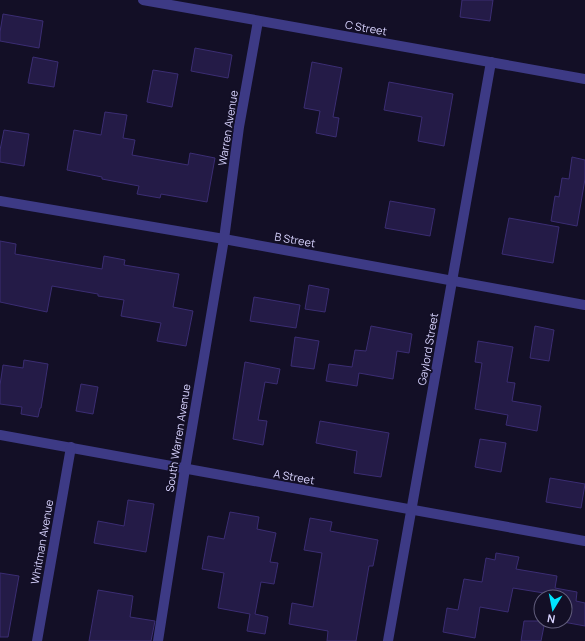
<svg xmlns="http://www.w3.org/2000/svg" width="585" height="641" font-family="Manrope,sans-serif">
<rect width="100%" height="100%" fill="#130f26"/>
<g fill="#241b47" stroke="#3b2d73">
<path d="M462,0H493L490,21L460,17Z"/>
<path d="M3,14L43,21L39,48L0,41V32Z"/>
<path d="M195,48L232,55L228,78L191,71Z"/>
<path d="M33,57L58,62L54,87L28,83Z"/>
<path d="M312,62L342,68L333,117L339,118L336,137L316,133L320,111L304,108Z"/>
<path d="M153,70L178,74L172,107L147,102Z"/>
<path d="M389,82L453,94L444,146L418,141L422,117L384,110Z"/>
<path d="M105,112L127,115L123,138L135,140L132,155L188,165L190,153L215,158L207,202L161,194L160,198L137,194L139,186L102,179V177L67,170L74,130L101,135Z"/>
<path d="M4,130L29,134L24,166L0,162V150Z"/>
<path d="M572,157L585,160V179L577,226L551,221L555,196L559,197L562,178L569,179Z"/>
<path d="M390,201L435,209L430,236L385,228Z"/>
<path d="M509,218L559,227L553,263L502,254Z"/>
<path d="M0,241L16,244L15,254L102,269L104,256L125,260L124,265L179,274L173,307L193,311L186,346L157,341L161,323L121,316L124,300L98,296V294L52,286L47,312L0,302Z"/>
<path d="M309,285L329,289L325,312L305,309Z"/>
<path d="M254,297L300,305L296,328L250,321Z"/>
<path d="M371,326L412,334L409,353L397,351L393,379L359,373L357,386L326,381L329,364L352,367L355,350L366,351Z"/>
<path d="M535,326L554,330L549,361L530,358Z"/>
<path d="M295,337L319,341L314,369L291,366Z"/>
<path d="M478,341L513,347L507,382L515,383L512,401L541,406L537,431L506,425L508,415L475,409L482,363L475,362Z"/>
<path d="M24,360L48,364L41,408H40L38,417L21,414L22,407L0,404V385L3,365L23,368Z"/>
<path d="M245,362L280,369L277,384L265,382L258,420L267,421L263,445L233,439Z"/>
<path d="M81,384L98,387L93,414L76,411Z"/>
<path d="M320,421L389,433L381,477L354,473L357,451L316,443Z"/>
<path d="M480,439L506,443L501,472L475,467Z"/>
<path d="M550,478L585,484L581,508L546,502Z"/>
<path d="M128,500L154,504L146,552L94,543L98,521L124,526Z"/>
<path d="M230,512L259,517L257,529L276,533L270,562L278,563L274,584L261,582L255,614L268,617L265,634L247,631L250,614L218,608L224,573L202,569L208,536L224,539Z"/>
<path d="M310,518L332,522L330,531L378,540L373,566H369L356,641H327L328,631L289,624L292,603L313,607L322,553L304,550Z"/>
<path d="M496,553L519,557L516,569L557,576L555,588L577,592L576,601L585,603V626L558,621H565V597H549L550,594L513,588L508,612L480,607L475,638L443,632L447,608L458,610L464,579L482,582L486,558L495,560Z"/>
<path d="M0,573L19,576L8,637H0Z"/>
<path d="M98,590L133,596L130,617L155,621L151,641H89Z"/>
<path d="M524,621H545L541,641H521Z"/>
</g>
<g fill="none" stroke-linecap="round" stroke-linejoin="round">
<g stroke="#3d3a85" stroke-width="10">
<path d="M143,0L585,79"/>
<path d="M0,201L224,239L585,305"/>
<path d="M0,435L585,541"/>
<path d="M37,641L71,447"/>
<path d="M158,641L185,469L224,239L239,127L258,21"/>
<path d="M388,641L491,62"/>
</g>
</g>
<g text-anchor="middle" stroke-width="3.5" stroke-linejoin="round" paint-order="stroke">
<g font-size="11" fill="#d9d4ff" stroke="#130f26">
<text transform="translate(366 28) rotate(10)" y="4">C Street</text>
<text transform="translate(228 128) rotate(-81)" y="4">Warren Avenue</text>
<text transform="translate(295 240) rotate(10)" y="4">B Street</text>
<text transform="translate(428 349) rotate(-80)" y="4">Gaylord Street</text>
<text transform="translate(178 438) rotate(-81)" y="4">South Warren Avenue</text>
<text transform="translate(294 477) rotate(10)" y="4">A Street</text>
<text transform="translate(42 542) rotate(-80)" y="4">Whitman Avenue</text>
</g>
</g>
<g transform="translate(553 609) rotate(190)"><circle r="19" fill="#130f26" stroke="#625e7d"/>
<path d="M0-3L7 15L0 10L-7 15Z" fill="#00e5ff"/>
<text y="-6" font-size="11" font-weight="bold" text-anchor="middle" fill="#d9d4ff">N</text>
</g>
</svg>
